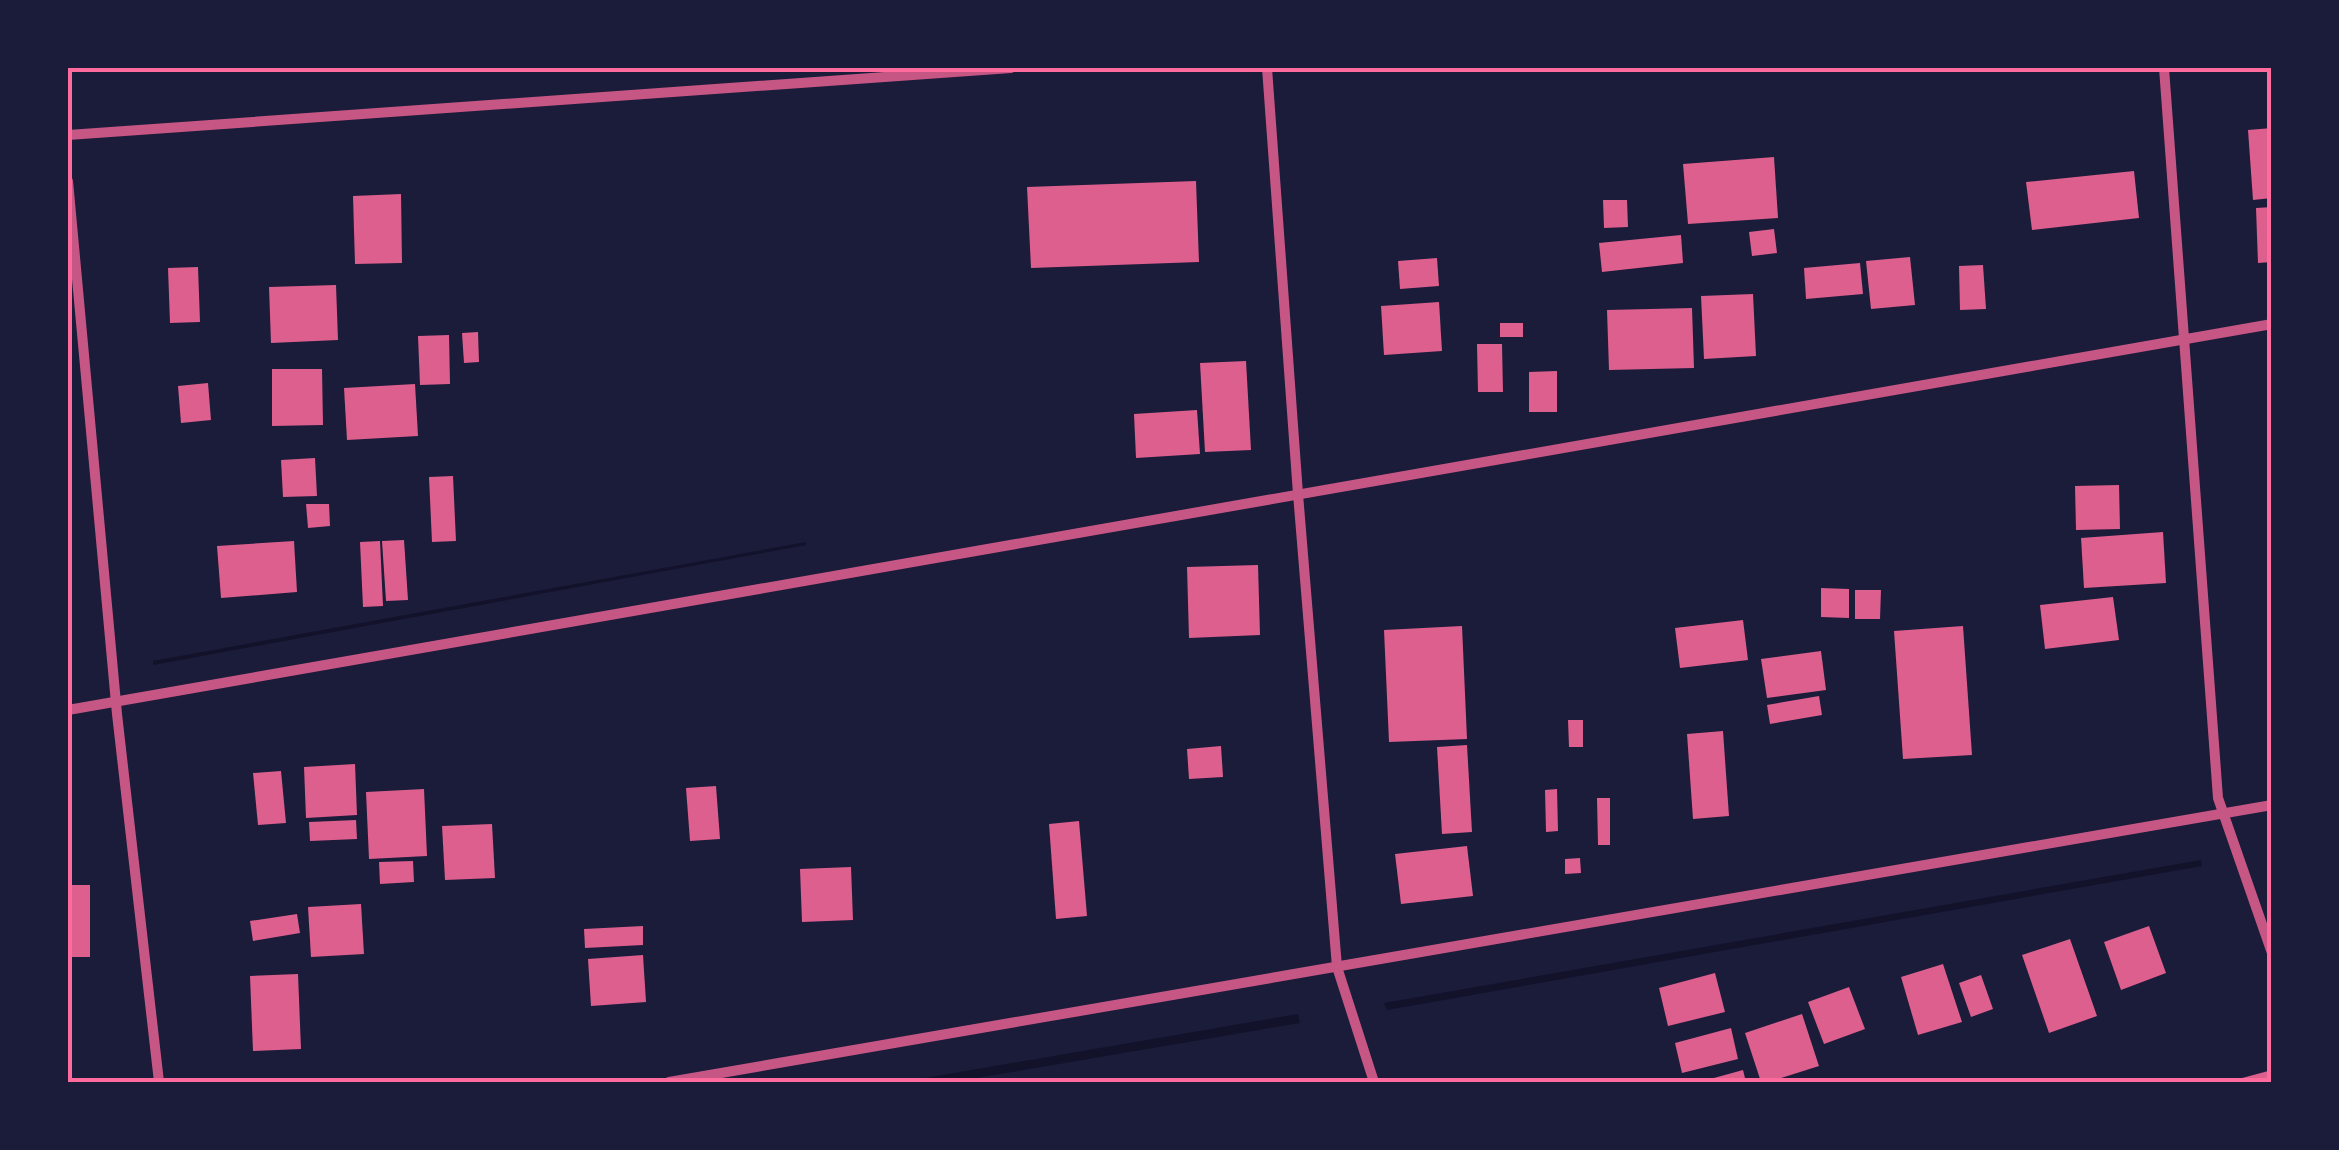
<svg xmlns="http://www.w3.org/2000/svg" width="2339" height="1150" font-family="'Varela Round',sans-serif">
<rect width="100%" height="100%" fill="#1b1b3a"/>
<g fill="#12122b">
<path d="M806,542V545L153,665V661Z"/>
<path d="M2201,860L2202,866L1387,1010L1384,1003Z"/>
<path d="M1298,1014L1300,1023L953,1082H902Z"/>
</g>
<g fill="#dd5f8e">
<path d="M2272,128V198L2253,200L2248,130Z"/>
<path d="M1774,157L1778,218L1688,224L1683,164Z"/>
<path d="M2134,171L2139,218L2032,230L2026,182Z"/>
<path d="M1196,181L1199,262L1031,268L1027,187Z"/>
<path d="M401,194L402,263L355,264L353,196Z"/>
<path d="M1603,200H1627L1628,227L1604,228Z"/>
<path d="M2272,207V262L2258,263L2256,208Z"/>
<path d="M1774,229L1777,253L1752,256L1749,232Z"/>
<path d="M1681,235L1683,263L1602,272L1599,243Z"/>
<path d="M1910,257L1915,305L1871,309L1866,261Z"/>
<path d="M1437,258L1439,286L1400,289L1398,261Z"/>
<path d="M1860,263L1863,294L1806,299L1804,268Z"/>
<path d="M1983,265L1986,309L1960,310L1959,266Z"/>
<path d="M198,267L200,322L170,323L168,268Z"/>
<path d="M336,285L338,340L271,343L269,287Z"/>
<path d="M1753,294L1756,356L1704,359L1701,296Z"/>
<path d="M1439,302L1442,351L1384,355L1381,306Z"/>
<path d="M1692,308L1694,368L1609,370L1607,310Z"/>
<rect x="1500" y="323" width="23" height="14"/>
<path d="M478,332L479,362L464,363L462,333Z"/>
<path d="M449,335L450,384L420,385L418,336Z"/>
<path d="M1477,344H1502L1503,392H1478Z"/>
<path d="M1246,361L1251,450L1205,452L1200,363Z"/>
<path d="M272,369H322L323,425L272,426Z"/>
<path d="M1557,371V412H1529V372Z"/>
<path d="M208,383L211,420L181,423L178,386Z"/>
<path d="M415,384L418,436L347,440L344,388Z"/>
<path d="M1197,410L1200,454L1136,458L1134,414Z"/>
<path d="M315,458L317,496L283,497L281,460Z"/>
<path d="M453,476L456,541L432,542L429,477Z"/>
<path d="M2119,485L2120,529L2076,530L2075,486Z"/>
<path d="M306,504H329L330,526L308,528Z"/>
<path d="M2163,532L2166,583L2084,588L2081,538Z"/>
<path d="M404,540L408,600L386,601L382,541Z"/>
<path d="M294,541L297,592L221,598L217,546Z"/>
<path d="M380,541L383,606L363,607L360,542Z"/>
<path d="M1258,565L1260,635L1189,638L1187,567Z"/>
<path d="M1821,588L1849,589V618L1821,617Z"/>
<path d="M1855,590H1881L1880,619H1855Z"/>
<path d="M2113,597L2119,640L2045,649L2040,605Z"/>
<path d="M1743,620L1748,660L1680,668L1675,628Z"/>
<path d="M1462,626L1467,739L1389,742L1384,630Z"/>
<path d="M1963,626L1972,755L1903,759L1894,631Z"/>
<path d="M1821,651L1826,690L1767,698L1761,659Z"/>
<path d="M1819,696L1822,715L1770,724L1767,705Z"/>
<path d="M1568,720H1583V747H1569Z"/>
<path d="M1723,731L1729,816L1693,819L1687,734Z"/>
<path d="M1467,745L1472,832L1442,834L1437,747Z"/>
<path d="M1221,746L1223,777L1189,779L1187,749Z"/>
<path d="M355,764L357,815L306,818L304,767Z"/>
<path d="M281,771L286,823L258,825L253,773Z"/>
<path d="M716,786L720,839L690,841L686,788Z"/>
<path d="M424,789L427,856L369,859L366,792Z"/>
<path d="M1557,789L1558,831L1546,832L1545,790Z"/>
<path d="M1597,798H1610V845H1598Z"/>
<path d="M356,820L357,839L310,841L309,822Z"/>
<path d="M1079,821L1087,916L1056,919L1049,824Z"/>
<path d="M492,824L495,878L445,880L442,826Z"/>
<path d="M1467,846L1473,896L1401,904L1395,854Z"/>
<path d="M1580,858L1581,873L1565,874V859Z"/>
<path d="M413,861L414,882L380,884L379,862Z"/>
<path d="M851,867L853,920L802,922L800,869Z"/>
<rect x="68" y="885" width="22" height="72"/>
<path d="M361,904L364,954L311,957L308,907Z"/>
<path d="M297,914L300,933L253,941L250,921Z"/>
<path d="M643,926V945L585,948L584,929Z"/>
<path d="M2149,926L2166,973L2121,990L2104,942Z"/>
<path d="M2070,939L2097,1016L2049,1033L2022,955Z"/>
<path d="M643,955L646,1002L591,1006L588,959Z"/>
<path d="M1943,964L1962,1022L1918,1035L1901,977Z"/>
<path d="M1715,973L1725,1012L1668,1026L1659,988Z"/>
<path d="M298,974L301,1049L253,1051L250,976Z"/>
<path d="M1981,975L1993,1009L1971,1017L1959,983Z"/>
<path d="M1849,987L1865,1029L1824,1044L1808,1002Z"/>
<path d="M1802,1014L1819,1066L1769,1082H1761L1745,1033Z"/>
<path d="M1731,1028L1738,1059L1682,1073L1675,1043Z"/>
<path d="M1743,1070L1746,1082H1703V1081Z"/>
<path d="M2272,1070V1082H2231V1081Z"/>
</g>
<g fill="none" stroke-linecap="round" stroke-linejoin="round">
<g stroke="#c65784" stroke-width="10">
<path d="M1267,68L1298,494L1337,967L1374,1082"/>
<path d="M2164,68L2218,798L2272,953"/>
<path d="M68,135L1011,68"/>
<path d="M68,181L117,714L159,1082"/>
<path d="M68,710L2272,324"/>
<path d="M669,1082L2272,805"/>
</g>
</g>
<rect width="2339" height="1150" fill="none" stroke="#1b1b3a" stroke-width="140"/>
<rect x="70" y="70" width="2199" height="1010" fill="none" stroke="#ff6b9d" stroke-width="4"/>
</svg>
